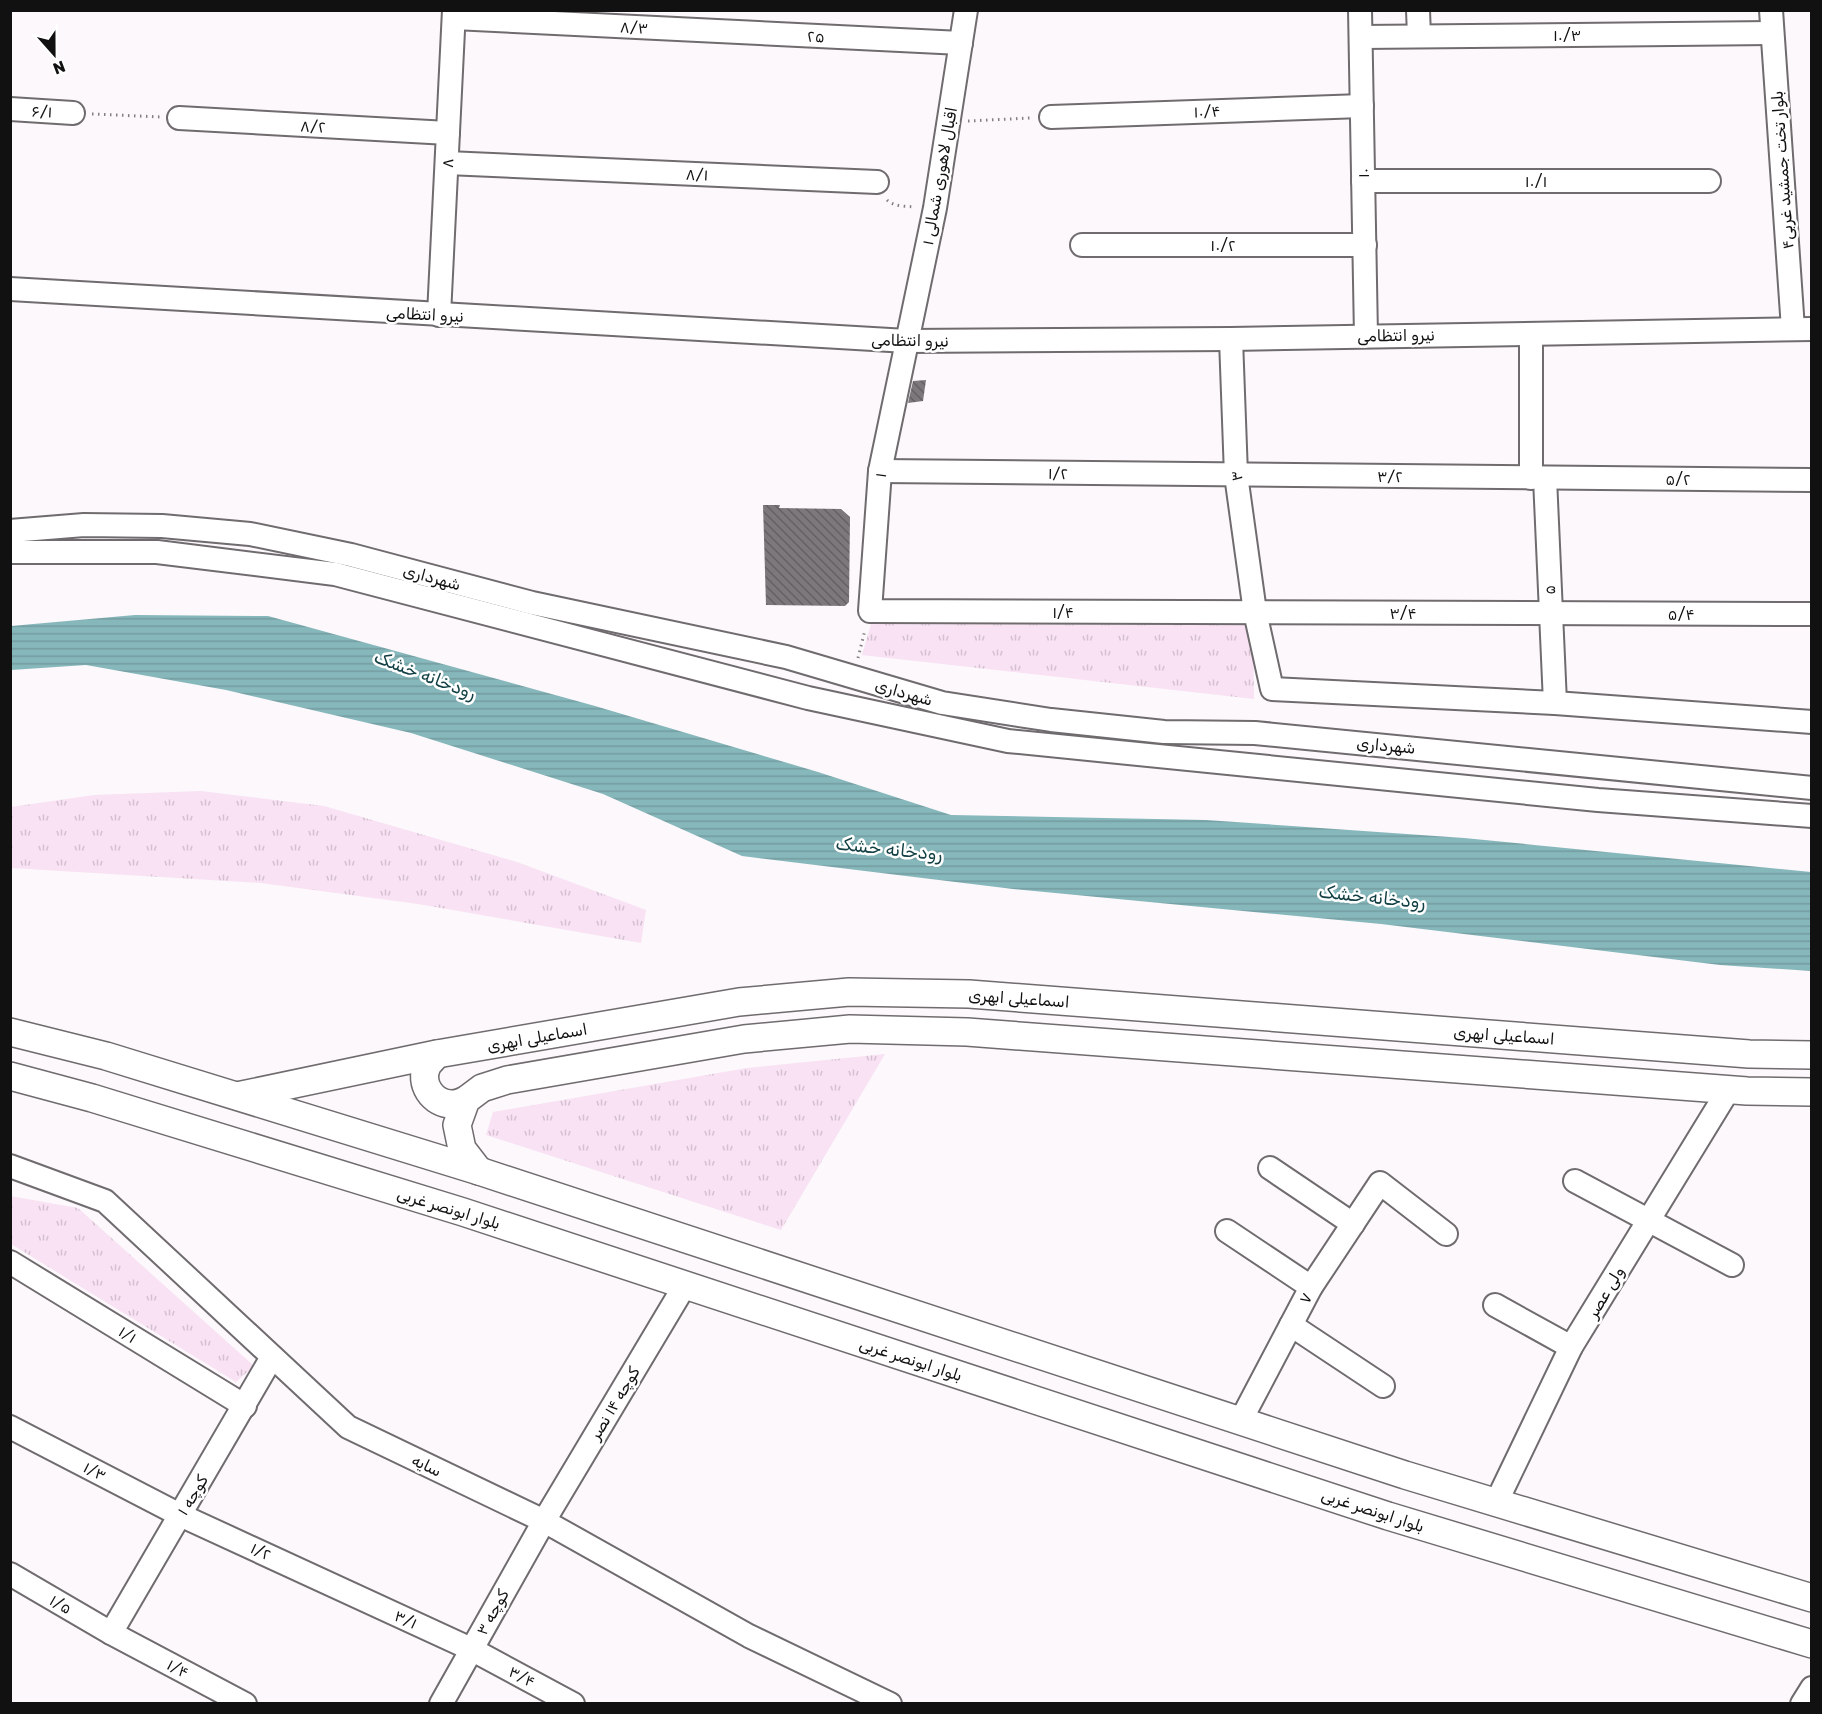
<svg xmlns="http://www.w3.org/2000/svg" width="1822" height="1714" font-family="Rubik,'Noto Sans Arabic',sans-serif">
<defs>
<pattern id="grass-tufts" width="24" height="20" patternUnits="userSpaceOnUse" patternTransform="scale(1.5)"><rect width="24" height="20" fill="#f8e2f4"/><path d="M3 7l-1-3M5 7V3M7 7l1-3M15 17l-1-3M17 17v-4M19 17l1-3" fill="none" stroke="#d4c1d0"/></pattern>
<pattern id="water-rules" width="6" height="5" patternUnits="userSpaceOnUse" patternTransform="scale(1.5)"><rect width="6" height="5" fill="#86b7bb"/><path d="M0 2.5h6" fill="none" stroke="#739ca0"/></pattern>
<pattern id="building-back-hatch" width="6" height="6" patternUnits="userSpaceOnUse" patternTransform="scale(1.5)"><rect width="6" height="6" fill="#7c787b"/><path d="M-1 5l2 2M0 0l6 6M5-1l2 2" fill="none" stroke="#646163"/></pattern>
</defs>
<rect width="100%" height="100%" fill="#fcf8fb"/>
<g fill="url(#grass-tufts)">
<path d="M871,624L1253,625L1254,699L862,655Z"/>
<path d="M201,791L324,806L517,862L646,910L641,943L418,904L261,883L11,868V807L94,795Z"/>
<path d="M885,1054L781,1230L486,1135L493,1112L747,1068Z"/>
<path d="M10,1196L78,1208L254,1366L236,1382L11,1244Z"/>
</g>
<path fill="url(#water-rules)" d="M135,615L268,616L595,706L818,772L951,815L1206,820L1464,838L1811,872V971L1720,965L1381,924L1013,889L742,856L603,794L411,733L226,690L86,665L11,670V626Z"/>
<g fill="url(#building-back-hatch)">
<path d="M926,380L923,401L908,403L913,381Z"/>
<path d="M763,505H780L779,508L841,509L850,517L849,602L845,606L766,605Z"/>
</g>
<g fill="none" stroke-linecap="round" stroke-linejoin="round">
<defs>
<g id="minor">
<path d="M966,10L935,208L880,471L870,611L1812,614"/>
<path d="M1360,10L1366,336"/>
<path d="M1418,10L1419,36"/>
<path d="M1771,10L1793,329"/>
<path d="M454,18L961,43"/>
<path d="M1361,37L1772,33"/>
<path d="M10,109L73,113"/>
<path d="M1051,117L1362,106"/>
<path d="M179,118L448,133"/>
<path d="M447,163L877,182"/>
<path d="M1363,181H1709"/>
<path d="M1082,245H1365"/>
<path d="M10,289L907,341L1231,339L1812,329"/>
<path d="M439,315L454,10"/>
<path d="M1231,339L1236,475L1255,612L1272,689L1555,703L1812,722"/>
<path d="M880,471L1812,480"/>
<path d="M1531,478V334"/>
<path d="M1545,478L1555,703"/>
<path d="M10,531L84,525L162,526L250,534L351,555L532,603L786,657L942,703L1051,720L1164,732L1255,733L1812,788"/>
<path d="M10,552H157L335,574L808,698L1008,741L1598,800L1812,816"/>
<path d="M10,1166L105,1201L348,1427L544,1521L749,1636L890,1704"/>
<path d="M1270,1168L1353,1224"/>
<path d="M1575,1181L1732,1265"/>
<path d="M1227,1231L1311,1287"/>
<path d="M10,1262L245,1406"/>
<path d="M1495,1305L1571,1347"/>
<path d="M1291,1325L1383,1386"/>
<path d="M1241,1420L1311,1287L1380,1183L1446,1234"/>
<path d="M10,1427L180,1515L471,1649L573,1704"/>
<path d="M1496,1503L1571,1347L1729,1089"/>
<path d="M10,1574L111,1633L245,1704"/>
<path d="M111,1633L272,1357"/>
<path d="M441,1704L544,1521L685,1285"/>
<path d="M1802,1704L1812,1688"/>
</g>
<g id="major">
<path d="M10,1032L106,1056L479,1171L1405,1475L1812,1598"/>
<path d="M437,1054C434,1058 429,1062 427,1066C419,1083 432,1104 452,1104C456,1104 462,1102 466,1100"/>
<path d="M10,1076L92,1098L463,1212L1388,1516L1812,1644"/>
<path d="M237,1096L437,1054L739,1002L849,992L969,994L1749,1054L1812,1055"/>
<path d="M479,1171L462,1149L457,1125L466,1100L482,1088L507,1080L744,1039L850,1029L967,1032L1747,1091L1812,1092"/>
</g>
</defs>
<use href="#minor" stroke="#6f6b6e" stroke-width="26"/>
<use href="#major" stroke="#6f6b6e" stroke-width="30"/>
<g stroke="#828082" stroke-width="3" stroke-dasharray="1.5 4.5" stroke-linecap="butt">
<path d="M92,114L161,117"/>
<path d="M968,121L1030,118"/>
<path d="M887,200C894,207 906,206 915,207"/>
<path d="M858,658L865,630"/>
</g>
<use href="#minor" stroke="#fff" stroke-width="22"/>
<use href="#major" stroke="#fff" stroke-width="27"/>
</g>
<g text-anchor="middle" stroke-width="5" stroke-linejoin="round" paint-order="stroke">
<g font-size="16" fill="#121112" stroke="#fff">
<text transform="translate(634 27) rotate(3)" y="6">۸/۳</text>
<text x="1567" y="41">۱۰/۳</text>
<text transform="translate(816 36) rotate(3)" y="6">۲۵</text>
<text transform="translate(42 111) rotate(3)" y="6">۶/۱</text>
<text transform="translate(1207 111) rotate(-2)" y="6">۱۰/۴</text>
<text transform="translate(313 126) rotate(3)" y="6">۸/۲</text>
<text transform="translate(447 163) rotate(-87)" y="6">۸</text>
<text transform="translate(1782 170) rotate(-94)" y="6">بلوار تخت جمشید غربی۴</text>
<text transform="translate(1363 173) rotate(-91)" y="6">۱۰</text>
<text transform="translate(697 174) rotate(3)" y="6">۸/۱</text>
<text transform="translate(939 176) rotate(-80)" y="6">اقبال لاهوری شمالی ۱</text>
<text x="1536" y="187">۱۰/۱</text>
<text x="1223" y="251">۱۰/۲</text>
<text transform="translate(425 314) rotate(3)" y="6">نیرو انتظامی</text>
<text transform="translate(1396 335) rotate(-1)" y="6">نیرو انتظامی</text>
<text transform="translate(910 340) rotate(1)" y="6">نیرو انتظامی</text>
<text transform="translate(1058 473) rotate(1)" y="6">۱/۲</text>
<text transform="translate(880 475) rotate(-83)" y="6">۱</text>
<text transform="translate(1236 476) rotate(-95)" y="6">۳</text>
<text transform="translate(1390 476) rotate(1)" y="6">۳/۲</text>
<text x="1678" y="485">۵/۲</text>
<text transform="translate(432 577) rotate(15)" y="6">شهرداری</text>
<text transform="translate(1549 590) rotate(-92)" y="6">۵</text>
<text x="1063" y="618">۱/۴</text>
<text x="1403" y="619">۳/۴</text>
<text x="1681" y="620">۵/۴</text>
<text transform="translate(904 692) rotate(16)" y="6">شهرداری</text>
<text transform="translate(1386 745) rotate(5)" y="6">شهرداری</text>
<text transform="translate(1019 998) rotate(4)" y="6">اسماعیلی ابهری</text>
<text transform="translate(1504 1035) rotate(4)" y="6">اسماعیلی ابهری</text>
<text transform="translate(537 1037) rotate(-10)" y="6">اسماعیلی ابهری</text>
<text transform="translate(449 1208) rotate(17)" y="6">بلوار ابونصر غربی</text>
<text transform="translate(1605 1292) rotate(-59)" y="6">ولی عصر</text>
<text transform="translate(1305 1298) rotate(-62)" y="6">۷</text>
<text transform="translate(128 1334) rotate(32)" y="6">۱/۱</text>
<text transform="translate(911 1359) rotate(18)" y="6">بلوار ابونصر غربی</text>
<text transform="translate(614 1403) rotate(-59)" y="6">کوچه ۱۴ نصر</text>
<text transform="translate(427 1465) rotate(26)" y="6">سایه</text>
<text transform="translate(95 1471) rotate(27)" y="6">۱/۳</text>
<text transform="translate(192 1495) rotate(-59)" y="6">کوچه ۱</text>
<text transform="translate(1373 1510) rotate(18)" y="6">بلوار ابونصر غربی</text>
<text transform="translate(261 1551) rotate(25)" y="6">۱/۲</text>
<text transform="translate(61 1604) rotate(30)" y="6">۱/۵</text>
<text transform="translate(492 1612) rotate(-61)" y="6">کوچه ۳</text>
<text transform="translate(406 1619) rotate(25)" y="6">۳/۱</text>
<text transform="translate(178 1668) rotate(28)" y="6">۱/۴</text>
<text transform="translate(522 1676) rotate(28)" y="6">۳/۴</text>
</g>
<g font-size="18" font-style="italic" fill="#124044" stroke="#fff">
<text transform="translate(425 675) rotate(21)" y="6">رودخانه خشک</text>
<text transform="translate(889 849) rotate(6)" y="6">رودخانه خشک</text>
<text transform="translate(1372 897) rotate(6)" y="6">رودخانه خشک</text>
</g>
</g>
<rect width="1822" height="1714" fill="none" stroke="#121112" stroke-width="24"/>
<g transform="translate(54 54) rotate(159)" stroke="#ffffff" stroke-width="4.5" paint-order="stroke">
<path d="M0-4.5L10 22L0 15L-10 22Z" fill="#121112"/>
<text y="-9" font-size="16" font-weight="bold" text-anchor="middle" fill="#121112">N</text>
</g>
</svg>
